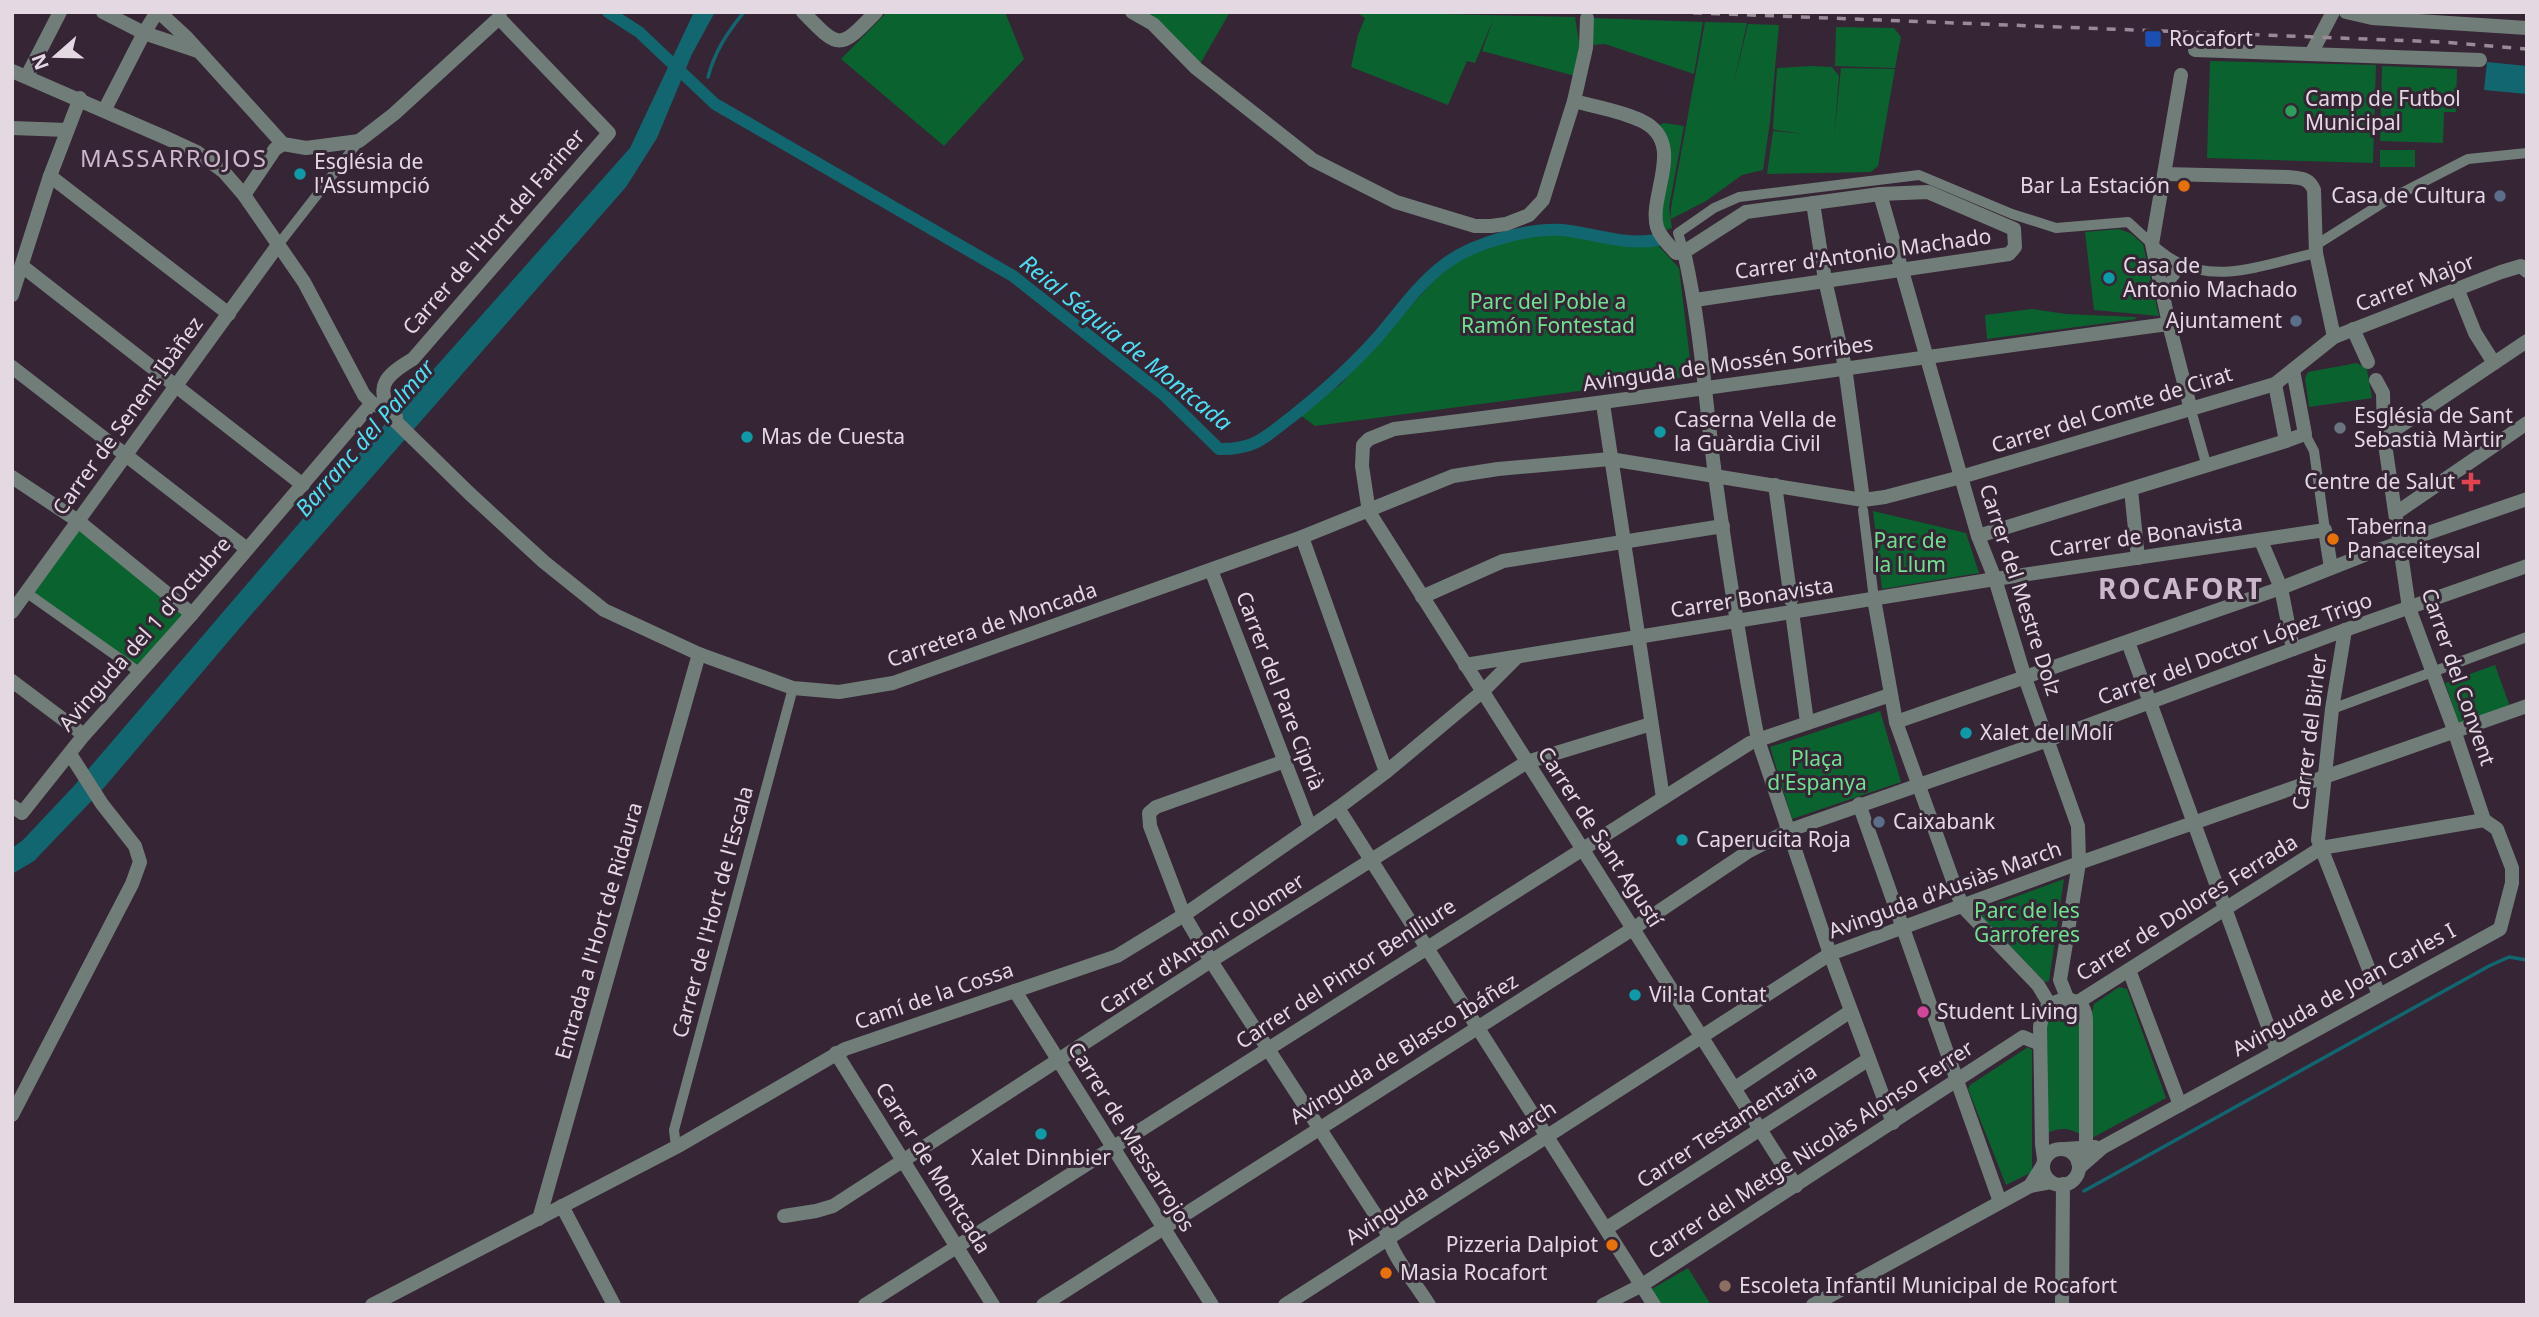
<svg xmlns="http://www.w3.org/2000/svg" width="2539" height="1317" font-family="'Noto Sans',sans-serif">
<rect width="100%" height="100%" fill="#362535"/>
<g fill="#0a622f">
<path d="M887,12H1005L1024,59L944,146L841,59Z"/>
<path d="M1145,12H1230L1200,64Z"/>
<path d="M1357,12L1575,17L1580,48L1575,76L1482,51L1493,20L1475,63L1467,61L1448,105L1351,67L1358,35L1365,18Z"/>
<path d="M1593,18L1703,22L1694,74L1605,44L1592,45Z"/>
<path d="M1705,22L1747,23L1733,87L1748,24L1779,25L1770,122L1763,170L1742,175L1706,201L1671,219V208Z"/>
<path d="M1836,27L1894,28L1901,37L1895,68L1835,66Z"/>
<path d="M2210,61L2376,65L2373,163L2207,158Z"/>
<path d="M1811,66L1832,67L1839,76L1834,138L1841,68L1895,69L1878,166L1871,172L1767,174L1773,131L1805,134L1774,130L1773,127L1777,68Z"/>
<path d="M2382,66L2457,69L2456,112H2444L2443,143L2380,141Z"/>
<path d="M1664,123L1684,126L1669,207L1672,228L1666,230L1662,222L1658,126Z"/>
<rect x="2380" y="150" width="35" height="17"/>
<path d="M2119,229L2130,233L2143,244L2159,316L2094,310L2085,232Z"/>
<path d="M1561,233L1621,245L1656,243L1679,268L1692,376L1315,426L1300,415L1341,384L1446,267L1487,246L1540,234Z"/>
<path d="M2032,309L2066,314L2135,317L2136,319L1987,339L1985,315Z"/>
<path d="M2357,363L2367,369L2372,398L2309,407L2305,378L2308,372Z"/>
<path d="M1873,511L1966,533L1979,573L1882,589Z"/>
<path d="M78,523L189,614L139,669L26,592Z"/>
<path d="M2495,665L2510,707L2459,724L2445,683Z"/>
<path d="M1880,711L1901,782L1792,819L1770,747Z"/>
<path d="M2064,879L2049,981L2045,982L1976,911Z"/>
<path d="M2119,987L2127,989L2166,1098L2092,1138V1013L2094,1004Z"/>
<path d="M2062,1007L2074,1011L2080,1021L2081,1135C2069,1127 2055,1127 2044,1136L2046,1018L2055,1009Z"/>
<path d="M2028,1047L2032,1050V1172L2006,1185L1968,1089L1970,1085Z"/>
<path d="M1688,1268L1711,1305H1660L1650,1290Z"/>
</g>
<g fill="#126670">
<path d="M694,12H715L692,54L657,138L626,187L244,623L102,790L34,861L12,874V848L23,840L73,787L361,451L630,148Z"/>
<path d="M2487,62L2527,66V94L2484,90Z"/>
</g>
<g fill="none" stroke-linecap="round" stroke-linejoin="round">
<g stroke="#126670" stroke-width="3.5">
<path d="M708,77C715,51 727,33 744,12"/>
<path d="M2084,1191L2489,966L2509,957L2527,960"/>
</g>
<path stroke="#126670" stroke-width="12" d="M608,12L639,32L715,104L1013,276L1164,395L1219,449C1256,450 1266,436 1294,415C1324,391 1351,367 1376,339C1398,314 1418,284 1445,264C1473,243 1527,228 1562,230C1595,233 1623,246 1657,240"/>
<g stroke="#717d78" stroke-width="10">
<path d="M278,245L359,141"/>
<path d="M2316,245L2384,202L2468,159L2527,153"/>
<path d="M1684,252L1678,233L1714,208L1739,197L1919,175L2012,214L2056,228L2128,222C2144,236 2160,254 2179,263C2222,284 2272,262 2316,253"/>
<path d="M2162,291L2175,275L2178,263"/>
<path d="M2191,410L2207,467"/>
<path d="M2305,434L2314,451L2325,530"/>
<path d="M1863,510L1874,599"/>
<path d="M27,593L139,672"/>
<path d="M2332,709L2527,637"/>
<path d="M676,1147L674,1130L793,688"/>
</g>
<g stroke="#717d78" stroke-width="14">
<path d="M103,12L144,33L198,51"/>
<path d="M159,12L187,38L283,144L306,148L359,141L394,114L499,18L500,12"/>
<path d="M803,12C840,50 839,50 876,12"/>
<path d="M1132,12L1153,24L1196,68L1313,160L1396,202L1475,226H1491L1506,224L1529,215L1543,200L1574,101L1586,48L1587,18"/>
<path d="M2346,12L2372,18L2527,28"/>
<path d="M2195,50L2480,60"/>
<path d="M2312,52L2333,12"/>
<path d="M2181,75L2152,244L2169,324L2191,410"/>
<path d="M27,76L60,12"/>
<path d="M1574,101C1596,107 1622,111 1642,121C1687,143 1648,195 1657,227C1660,237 1669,245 1676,253L1684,252"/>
<path d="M105,109L144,33L157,12"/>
<path d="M12,128L67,130"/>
<path d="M2165,174L2288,177C2301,178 2309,178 2314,190L2316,253L2334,337"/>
<path d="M50,176L229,314"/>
<path d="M1880,194L1961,477"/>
<path d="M244,195L275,149L283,144"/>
<path d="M1813,203L1825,280L1845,367L1863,500"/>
<path d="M1684,252L1746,212L1880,194L1928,192L2014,229L2015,247L2009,254L1695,300"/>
<path d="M22,266L303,485"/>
<path d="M2457,288L2475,333L2494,363"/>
<path d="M12,295L50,176L80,98"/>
<path d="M2353,329L2368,362"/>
<path d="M12,367L247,549"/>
<path d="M2376,380L2383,393L2384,437L2409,608L2453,727L2484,820"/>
<path d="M2275,384L2286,441L2305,434L2293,370"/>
<path d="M1603,404L1663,798"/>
<path d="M396,417C371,388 386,375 413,359L609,133L499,18"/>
<path d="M2384,437L2527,341"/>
<path d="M12,477L78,521L192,614"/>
<path d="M1775,485L1791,600"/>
<path d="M2131,490L2138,558"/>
<path d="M2396,513L2527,423"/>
<path d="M1978,536L2286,441"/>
<path d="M1302,537L1386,772"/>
<path d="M2261,541L2281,588L2367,554L2527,499"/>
<path d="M1211,570L1310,827"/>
<path d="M1422,597L1503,561L1723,526"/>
<path d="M12,612L278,245"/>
<path d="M1792,612L1807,722"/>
<path d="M2345,630L2332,709L2318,840L2379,995"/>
<path d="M2128,642L2277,1051"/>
<path d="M1465,665L1995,579L2325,530L2331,568"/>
<path d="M12,681L84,735"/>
<path d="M1890,695L1758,740L1830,954L1893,1123"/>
<path d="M1896,722L2281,588L2293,649"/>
<path d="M1285,761L1156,807L1149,813L1150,826L1184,915L1211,961L1386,1231C1392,1257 1415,1282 1429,1305"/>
<path d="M1859,804L2000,1202"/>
<path d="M12,806L22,813L84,735L192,614L372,403"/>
<path d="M1338,808L1654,1305"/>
<path d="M2129,970L2180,1105"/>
<path d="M1015,991L1212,1305"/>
<path d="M2078,1002L2321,848L2484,820"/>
<path d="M836,1053L993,1305"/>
<path d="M1735,1088L1851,1011"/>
<path d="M12,1115L132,884L140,862L135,846L102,804L70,754"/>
<path d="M2065,1149L2095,1147"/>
<path d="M2043,1165L2030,1186L2051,1182"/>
<path d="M2079,1168L2103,1147L2500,929L2512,883V868L2497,829L2484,820"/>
<path d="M1796,1186L1369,512L1362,466L1363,445L1369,439L1394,429C1653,398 1910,358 2169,324"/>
<path d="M562,1206L614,1305"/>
<path d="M784,1216L816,1211L833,1206L1211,961L1527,762L1651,724"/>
<path d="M539,1219L699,654"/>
<path d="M1607,1228L1869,1059"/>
<path d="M372,1305L680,1145L845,1049L1117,956L1184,915L1338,808L1386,772L1483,691L1516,658"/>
<path d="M865,1305L1750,743L1758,740C1741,652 1727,563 1715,475C1705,400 1701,326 1684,252"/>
<path d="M1043,1305L1634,928L1749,851L1790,830L2048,740L2345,630L2527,566"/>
<path d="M1285,1305L1830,954L2079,863L2527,706"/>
<path d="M1603,1305L1642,1285L2023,1037L2040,1044"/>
<path d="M1813,1305L2030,1186"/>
</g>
<g stroke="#717d78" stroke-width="14">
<path d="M12,71L164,137L197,152L224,172L244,195L304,282L364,395L372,403L382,408L470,494L544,562L604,610L699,654L793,688L839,692L893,683L1302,537L1453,476L1498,469L1610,459L1863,500L1885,497L1961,477L2275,384L2334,337L2501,272L2521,266L2527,271"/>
<path d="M1961,477L1978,536L1995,579L2025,678L2078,826L2079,863L2060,980L2068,1000"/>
<path d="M1874,599L1896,722L1962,906L2038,985L2050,1005"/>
<circle cx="2061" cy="1167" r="18"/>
<path d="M2044,1159L2042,1144L2040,1027C2041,1022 2042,1015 2045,1010C2053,998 2078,995 2084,1010C2086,1014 2086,1018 2086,1022V1144L2078,1162"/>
<path d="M2062,1305L2063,1184"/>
</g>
<path stroke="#988b97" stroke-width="3.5" stroke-dasharray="9 9" stroke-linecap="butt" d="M1675,12L2442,42L2527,49"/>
</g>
<rect fill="#1a4fb4" stroke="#362535" stroke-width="2.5" x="2144" y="30" width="18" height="18" rx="3.5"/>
<circle fill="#2e9e5b" stroke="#362535" stroke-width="2.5" cx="2291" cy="111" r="7"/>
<g fill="#0f9aa8" stroke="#362535" stroke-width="2.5">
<circle cx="300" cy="174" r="7"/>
<circle cx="2109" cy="278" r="7"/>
<circle cx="1660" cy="432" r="7"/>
<circle cx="747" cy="437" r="7"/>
<circle cx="1966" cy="733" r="7"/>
<circle cx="1682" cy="840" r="7"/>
<circle cx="1635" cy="995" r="7"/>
<circle cx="1041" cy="1134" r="7"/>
</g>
<g fill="#e8710a" stroke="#362535" stroke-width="2.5">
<circle cx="2184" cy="186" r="7"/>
<circle cx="2333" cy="539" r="7"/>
<circle cx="1612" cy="1245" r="7"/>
<circle cx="1386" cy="1273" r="7"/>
</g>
<g fill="#5c6f8a" stroke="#362535" stroke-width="2.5">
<circle cx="2500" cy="196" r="7"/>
<circle cx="2296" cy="321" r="7"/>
<circle cx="1879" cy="822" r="7"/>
</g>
<circle fill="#6b7280" stroke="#362535" stroke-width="2.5" cx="2340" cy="428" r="7"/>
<path fill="#e0444e" stroke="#362535" stroke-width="2.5" d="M2467.5 471.5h7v7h7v7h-7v7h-7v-7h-7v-7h7z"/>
<circle fill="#d1479c" stroke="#362535" stroke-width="2.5" cx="1923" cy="1012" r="7"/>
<circle fill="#8d6e63" stroke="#362535" stroke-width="2.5" cx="1725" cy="1286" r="7"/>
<g text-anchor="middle" stroke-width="6" stroke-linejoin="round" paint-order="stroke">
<g font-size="21" fill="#e4d9e3" stroke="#362535" text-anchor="start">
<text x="2169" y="46">Rocafort</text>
<text x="2305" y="106">Camp de Futbol<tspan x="2305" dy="24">Municipal</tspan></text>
<text x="314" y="169">Església de<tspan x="314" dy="24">l'Assumpció</tspan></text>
<text x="2170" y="193" text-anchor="end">Bar La Estación</text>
<text x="2486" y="203" text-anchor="end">Casa de Cultura</text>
<text x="2123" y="273">Casa de<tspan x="2123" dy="24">Antonio Machado</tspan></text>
<text x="2282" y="328" text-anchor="end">Ajuntament</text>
<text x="2354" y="423">Església de Sant<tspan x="2354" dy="24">Sebastià Màrtir</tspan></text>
<text x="1674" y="427">Caserna Vella de<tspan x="1674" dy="24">la Guàrdia Civil</tspan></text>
<text x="761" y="444">Mas de Cuesta</text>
<text x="2455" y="489" text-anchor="end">Centre de Salut</text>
<text x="2347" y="534">Taberna<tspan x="2347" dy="24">Panaceiteysal</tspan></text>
<text x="1980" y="740">Xalet del Molí</text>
<text x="1893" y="829">Caixabank</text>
<text x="1696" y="847">Caperucita Roja</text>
<text x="1649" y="1002">Vil·la Contat</text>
<text x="1937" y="1019">Student Living</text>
<text x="1041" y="1165" text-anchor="middle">Xalet Dinnbier</text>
<text x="1598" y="1252" text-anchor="end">Pizzeria Dalpiot</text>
<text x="1400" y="1280">Masia Rocafort</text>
<text x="1739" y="1293">Escoleta Infantil Municipal de Rocafort</text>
</g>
<g font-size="21" fill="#e4d9e3" stroke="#362535">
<text transform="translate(494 232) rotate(-49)" y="7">Carrer de l'Hort del Fariner</text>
<text transform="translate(1863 254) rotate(-8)" y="7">Carrer d'Antonio Machado</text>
<text transform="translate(2415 283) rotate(-21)" y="7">Carrer Major</text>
<text transform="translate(1728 364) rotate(-8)" y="7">Avinguda de Mossén Sorribes</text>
<text transform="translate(2112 410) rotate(-17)" y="7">Carrer del Comte de Cirat</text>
<text transform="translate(128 416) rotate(-54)" y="7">Carrer de Senent Ibàñez</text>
<text transform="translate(2146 536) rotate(-8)" y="7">Carrer de Bonavista</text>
<text transform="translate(2020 590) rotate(72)" y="7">Carrer del Mestre Dolz</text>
<text transform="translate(1752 598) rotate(-9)" y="7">Carrer Bonavista</text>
<text transform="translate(992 625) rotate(-19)" y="7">Carretera de Moncada</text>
<text transform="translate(145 634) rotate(-49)" y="7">Avinguda del 1 d'Octubre</text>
<text transform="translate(2235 649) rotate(-20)" y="7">Carrer del Doctor López Trigo</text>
<text transform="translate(2458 677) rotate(71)" y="7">Carrer del Convent</text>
<text transform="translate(1280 691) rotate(69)" y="7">Carrer del Pare Ciprià</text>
<text transform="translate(2310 732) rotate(-83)" y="7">Carrer del Birler</text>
<text transform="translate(1600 837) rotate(57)" y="7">Carrer de Sant Agustí</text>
<text transform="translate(1945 890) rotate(-20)" y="7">Avinguda d'Ausiàs March</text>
<text transform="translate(2187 908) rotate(-32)" y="7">Carrer de Dolores Ferrada</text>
<text transform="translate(713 912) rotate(-75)" y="7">Carrer de l'Hort de l'Escala</text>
<text transform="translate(599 931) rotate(-74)" y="7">Entrada a l'Hort de Ridaura</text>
<text transform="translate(1202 944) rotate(-33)" y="7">Carrer d'Antoni Colomer</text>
<text transform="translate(1346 974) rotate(-33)" y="7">Carrer del Pintor Benlliure</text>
<text transform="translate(2344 990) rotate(-29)" y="7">Avinguda de Joan Carles I</text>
<text transform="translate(934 996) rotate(-19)" y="7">Camí de la Cossa</text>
<text transform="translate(1404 1049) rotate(-32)" y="7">Avinguda de Blasco Ibáñez</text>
<text transform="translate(1727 1126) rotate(-33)" y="7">Carrer Testamentaria</text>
<text transform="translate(1131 1137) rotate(58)" y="7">Carrer de Massarrojos</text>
<text transform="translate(1811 1150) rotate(-33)" y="7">Carrer del Metge Nicolàs Alonso Ferrer</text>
<text transform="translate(933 1168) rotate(58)" y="7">Carrer de Montcada</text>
<text transform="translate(1451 1173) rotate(-33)" y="7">Avinguda d'Ausiàs March</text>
</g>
<g font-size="21" fill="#6fe290" stroke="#362535">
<text x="1548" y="309">Parc del Poble a<tspan x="1548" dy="24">Ramón Fontestad</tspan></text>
<text x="1910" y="548">Parc de<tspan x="1910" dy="24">la Llum</tspan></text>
<text x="1817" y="766">Plaça<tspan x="1817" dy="24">d'Espanya</tspan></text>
<text x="2027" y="918">Parc de les<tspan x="2027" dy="24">Garroferes</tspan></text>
</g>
<g font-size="23" font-style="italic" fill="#4bdff3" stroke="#362535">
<text transform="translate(1126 343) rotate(39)" y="8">Reial Séquia de Montcada</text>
<text transform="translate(365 438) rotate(-49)" y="8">Barranc del Palmar</text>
</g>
<g font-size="24" letter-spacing="2" fill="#cdb7cb" stroke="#362535">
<text x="174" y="167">MASSARROJOS</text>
</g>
<g font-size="28" font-weight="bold" letter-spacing="2" fill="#cdb7cb" stroke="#362535">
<text x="2181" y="599">ROCAFORT</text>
</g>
</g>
<rect width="2539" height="1317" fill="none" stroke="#e4d9e3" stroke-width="28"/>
<g transform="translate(56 56) rotate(250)" stroke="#362535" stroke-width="5" paint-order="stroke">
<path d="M0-5L12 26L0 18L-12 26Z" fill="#e4d9e3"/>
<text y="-10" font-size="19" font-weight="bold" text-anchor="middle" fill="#e4d9e3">N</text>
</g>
</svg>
